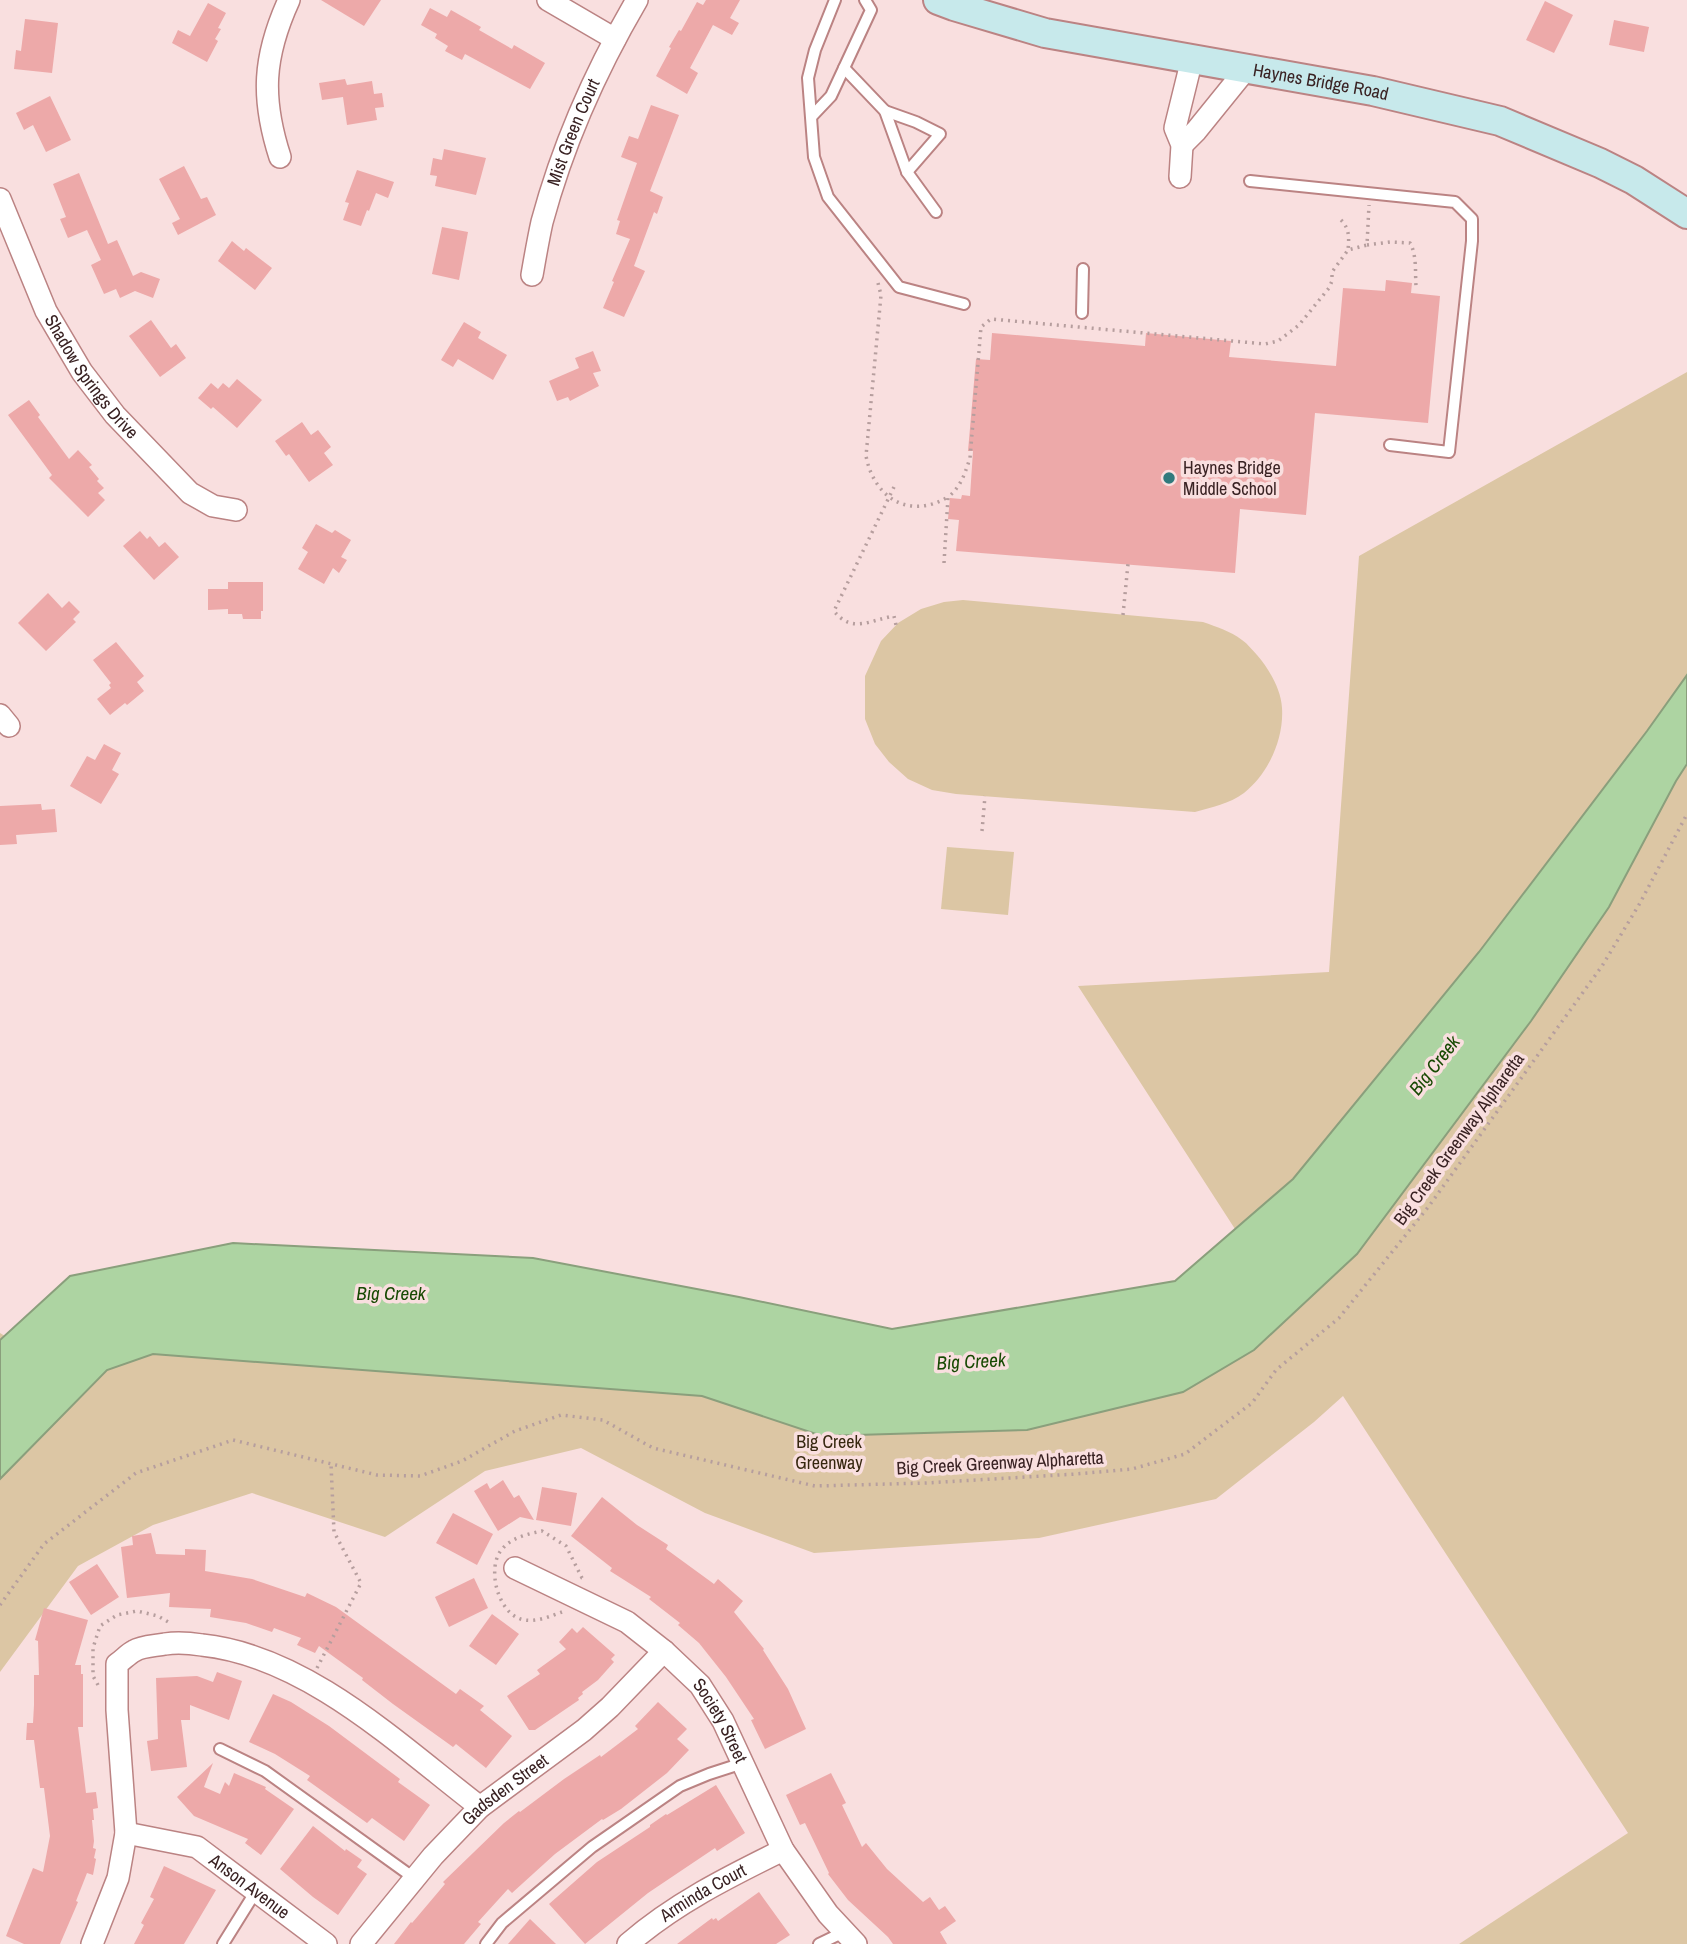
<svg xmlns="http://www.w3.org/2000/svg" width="1687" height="1944" font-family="'Archivo Narrow',sans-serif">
<rect width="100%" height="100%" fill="#f9dfdf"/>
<g fill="#dcc6a4">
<path d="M1687,372V1944H1459L1628,1833L1343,1396L1314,1422L1216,1499L1039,1538L814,1553L705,1513L581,1448L485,1471L385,1537L252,1493L153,1525L78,1566L0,1672V1333L80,1381L167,1328L1036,1390L1175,1281L1235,1229L1078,986L1329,972L1359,556Z"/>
<path d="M963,600L1203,622C1217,627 1230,631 1242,640C1248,644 1252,650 1257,655C1269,669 1281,689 1282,708C1284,738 1269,773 1244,793C1229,804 1212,807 1195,812L956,794L932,790L908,779L889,762L875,744L865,719V676L881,641L898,623L921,609L944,602Z"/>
<path d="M947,847L1014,852L1008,915L941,909Z"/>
</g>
<path fill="#add4a2" stroke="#8a9f7c" stroke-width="2" d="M1687,675V764L1676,781L1609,907L1531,1021L1357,1254L1254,1350L1183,1392L1027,1430L822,1436L702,1396L153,1354L107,1370L0,1479V1340L70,1276L233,1243L533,1258L739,1297L892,1329L1175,1281L1293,1179L1479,952L1647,731Z"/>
<g fill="#eda9a9">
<path d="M321,0H381L364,26Z"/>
<path d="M706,0H740L730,18L739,23L732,35L713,25L690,68L698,73L687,94L656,76L671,48L669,47L679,30L681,31L697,2L703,5Z"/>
<path d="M1545,1L1573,15L1554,53L1526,40Z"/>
<path d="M208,3L226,13L218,28L221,29L215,39L218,41L207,62L172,43L178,30L190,36Z"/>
<path d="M430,8L447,17L451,10L481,27L479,30L512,49L514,45L545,63L530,89L465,54L462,60L445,51L448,46L435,38L437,34L421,25Z"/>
<path d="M25,19L58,23L52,73L14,69L16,50L21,51Z"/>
<path d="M1614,20L1649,27L1644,52L1609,45Z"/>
<path d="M345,79L347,85L372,81L374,94L382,93L384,107L375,108L377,120L347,125L343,97L322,100L319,83Z"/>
<path d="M50,96L71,140L46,152L33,125L24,130L16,113Z"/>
<path d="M651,105L679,115L650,191L663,197L657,214L654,212L634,266L645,271L624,317L603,308L614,282L612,281L630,239L616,234L620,221L617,220L637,163L621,157L629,136L638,139Z"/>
<path d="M444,149L486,158L476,195L435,186L437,176L430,175L433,158L442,160Z"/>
<path d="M184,166L201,199L207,197L216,215L178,235L172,223L180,219L159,179Z"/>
<path d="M357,170L394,182L388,198L376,193L369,211L367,210L361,226L343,220L349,203L345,202Z"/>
<path d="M79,173L108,244L117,240L133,276L141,272L160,279L153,298L135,291L120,298L116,289L104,294L91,265L101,260L87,230L68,238L60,219L66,217L53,184Z"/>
<path d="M442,227L468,232L459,280L432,274Z"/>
<path d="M232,241L244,251L246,248L272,268L255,290L218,261Z"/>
<path d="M1386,280L1412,283L1411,293L1440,296L1428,423L1315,413L1306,515L1240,509L1235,573L956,551L959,520L948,519L950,498L961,499L962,495L970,496L973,451H968L976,359L990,360L992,333L1145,346L1146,333L1231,341L1229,357L1336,366L1343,288L1385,291Z"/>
<path d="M151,320L171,348L176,344L186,358L160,377L129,336Z"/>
<path d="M464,322L481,332L478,338L507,355L493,380L458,359L453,367L441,360Z"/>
<path d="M593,351L601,371L593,373L599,386L570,401L568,397L557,401L549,381L579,368L575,358Z"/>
<path d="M237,379L262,400L237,428L213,407L211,409L198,398L211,383L218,389L223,383L229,388Z"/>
<path d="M29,400L40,415L38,417L69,459L78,450L92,465L89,467L99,479L97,481L104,488L98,493L105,500L88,517L49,478L52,475L8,415Z"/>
<path d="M302,422L311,435L318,430L331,447L324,453L333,465L309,482L289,454L286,456L275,441Z"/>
<path d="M316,524L332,533L335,530L351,540L341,557L347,560L339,573L333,568L324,584L298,569L308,552L302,548Z"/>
<path d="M140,531L147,539L150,536L159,547L165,542L179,557L154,580L123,546Z"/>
<path d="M228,582H263V611H261V619H243L242,614H228V609L208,610V589H228Z"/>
<path d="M48,593L62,608L69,601L80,612L73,619L76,622L46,651L18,623Z"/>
<path d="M116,642L144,676L137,682L144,691L127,705L125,703L110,715L97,699L111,688L109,685L111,683L93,660Z"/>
<path d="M104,744L121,753L112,770L119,774L101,804L70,786L87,756L95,760Z"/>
<path d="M41,804L42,810L55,809L57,832L16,835L17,844L0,845V806Z"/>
<path d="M503,1480L514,1498L519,1495L534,1520L520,1517L498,1531L474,1491L487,1483L490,1489Z"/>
<path d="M542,1487L577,1493L571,1526L536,1520Z"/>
<path d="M602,1497L637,1525L668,1545L666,1549L714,1584L718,1579L743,1601L734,1612L764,1649L763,1650L788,1689L806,1729L765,1749L751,1720L754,1719L726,1677L699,1643L678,1625L680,1623L649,1599L651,1597L610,1571L612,1568L571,1536Z"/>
<path d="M453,1513L493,1534L477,1565L436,1543Z"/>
<path d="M151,1533L156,1554L185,1555V1549L206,1550L205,1571L252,1579L305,1597L307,1593L336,1607L456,1694L460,1689L484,1706L480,1710L512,1736L486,1768L456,1744L453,1747L393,1704L362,1680L363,1678L319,1646L315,1653L297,1645L301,1638L274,1628L272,1632L246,1623L210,1617L211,1609L169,1607L170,1593L127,1598L121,1547L133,1545L132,1536Z"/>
<path d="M97,1564L119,1597L91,1615L69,1582Z"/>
<path d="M474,1578L488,1608L449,1627L435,1597Z"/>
<path d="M44,1608L88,1620L75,1665H81V1674H83V1727H78L86,1793L96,1792L98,1808L93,1809L94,1820H92L94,1841L93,1848L96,1849L94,1858L96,1859L93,1875L87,1873L76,1901L78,1902L60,1944H24L6,1936L33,1868L43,1872L50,1836L44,1788H40L34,1740H26L27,1723H33L34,1705V1675H39L38,1641L35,1640Z"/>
<path d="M492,1614L519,1634L496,1665L469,1646Z"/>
<path d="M583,1627L615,1655L611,1659L614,1662L598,1680L582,1692L583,1694L578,1698L579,1700L535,1730H529L507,1696L540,1674L537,1670L566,1649L559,1642L572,1628L577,1633Z"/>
<path d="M217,1672L242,1681L229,1720L190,1705V1720H181L187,1767L151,1771L147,1741L158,1739L156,1678L197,1676L213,1682Z"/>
<path d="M273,1694L291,1702L329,1726L400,1779L398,1782L430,1805L404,1841L372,1818L367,1823L307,1780L310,1776L275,1754L249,1742Z"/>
<path d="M658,1702L687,1729L677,1739L689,1750L667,1773L621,1809L603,1820L602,1819L555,1854L512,1893L508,1889L478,1922L481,1924L464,1944H394L411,1922L412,1923L445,1884L443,1882L504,1823L519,1811L520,1812L564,1779L600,1755L601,1757L638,1729L635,1726Z"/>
<path d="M213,1763L204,1787L220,1794L225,1782L229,1786L234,1773L266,1787L265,1789L294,1809L261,1855L245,1843L248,1839L194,1816L177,1797Z"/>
<path d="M831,1773L846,1803L842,1805L862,1847L866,1843L887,1869L923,1902L930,1897L939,1910L945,1906L956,1921L940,1932L947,1944H893L888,1937L848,1900L828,1874L829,1873L805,1823L800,1825L786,1795Z"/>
<path d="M716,1785L745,1833L717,1851L715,1848L648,1893L585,1944L549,1904L597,1862L650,1827V1825L666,1814L667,1815Z"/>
<path d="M313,1826L345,1851L346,1849L362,1860L357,1867L367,1874L338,1915L313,1897L280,1869Z"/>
<path d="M164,1866L216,1890L184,1944H134L144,1925L141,1923L154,1899L150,1897Z"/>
<path d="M759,1892L790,1935L776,1944H677L712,1918L713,1920L716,1918L718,1921Z"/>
<path d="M530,1919L556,1944H508Z"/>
</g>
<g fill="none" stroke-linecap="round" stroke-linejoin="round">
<defs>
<g id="service">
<path d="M835,0L815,50L808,78L814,157L828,197L899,287L964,304"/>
<path d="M844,68L885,111L907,172L936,212"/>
<path d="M885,111L916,122L940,134L907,172"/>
<path d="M812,116L831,96L871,10L865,0"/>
<path d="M1250,181L1455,202L1472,219V241L1449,452L1390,445"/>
<path d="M1082,313L1083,269"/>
<path d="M220,1749L265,1771L414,1878"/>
<path d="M223,1944L256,1891"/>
<path d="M486,1944L502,1923L592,1847L680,1786L709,1774L743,1763"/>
<path d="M819,1944L846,1931"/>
</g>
<g id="minor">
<path d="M548,0L615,39"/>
<path d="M1182,145L1196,131L1247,68"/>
<path d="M280,157C261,98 263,57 289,0"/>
<path d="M1180,177L1182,145L1175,128L1192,59"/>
<path id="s1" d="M0,199L46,311L82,372L115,415L190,493L213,506L236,510"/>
<path id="s2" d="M532,275C535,258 538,240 542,222C563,144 596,70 637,0"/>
<path d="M0,715L9,726"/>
<path id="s3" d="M515,1568L627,1622L664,1651L700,1685L723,1721L783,1850L828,1914L856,1944"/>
<path id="s4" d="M126,1833L197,1847L326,1944"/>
<path d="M92,1944L118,1878L126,1833L117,1710V1664C123,1660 128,1654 134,1651C142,1646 155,1646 165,1644C178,1642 189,1643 202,1645C307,1656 399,1745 480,1807"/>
<path id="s5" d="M361,1944L433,1856L480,1807L584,1730L610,1707L664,1651"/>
<path id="s6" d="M628,1944C674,1904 728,1877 783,1850"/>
</g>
<g id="secondary">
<path id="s7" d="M938,0L954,6L1045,33L1373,91L1500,121L1600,163L1634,180L1687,214"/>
</g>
</defs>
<use href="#service" stroke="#bb8383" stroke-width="14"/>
<use href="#minor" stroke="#bb8383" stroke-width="24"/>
<use href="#secondary" stroke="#bb8383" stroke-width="32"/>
<g stroke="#b69e9e" stroke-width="3.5" stroke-dasharray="2 5" stroke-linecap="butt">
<path d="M1341,220C1350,229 1349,239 1348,250"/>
<path d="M1367,245L1390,242L1410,243C1417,255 1415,273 1416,286"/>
<path d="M878,283L881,295L866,456C874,498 909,520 948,497"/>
<path d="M894,487L834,611C852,634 870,620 894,616L896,625"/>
<path d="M944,563L948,497C961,487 965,473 970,458L981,327L991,319L1265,344L1278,341L1299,325L1329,288L1332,281V272L1348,250L1367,245L1369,205"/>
<path d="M1123,615L1128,564"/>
<path d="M982,831L985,796"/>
<path d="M0,1605L44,1544L136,1473L233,1440L377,1475L420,1476L462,1461L515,1431L561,1415L603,1420L653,1448L815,1486L926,1483L1076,1474L1132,1469L1185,1454L1252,1403L1276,1370L1339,1318L1429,1206L1602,966L1640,903L1687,814"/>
<path d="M562,1612C551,1616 537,1622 525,1620C498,1617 485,1566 503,1548C513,1537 528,1534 542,1531L566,1546L582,1578L584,1579"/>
<path d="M317,1668L361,1583L334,1532L331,1464"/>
<path d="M98,1685L93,1676V1648L100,1626L117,1615L137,1611L158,1616L172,1624"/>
</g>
<use href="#service" stroke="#fff" stroke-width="10"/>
<use href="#minor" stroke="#fff" stroke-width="21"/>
<use href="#secondary" stroke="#c7e9eb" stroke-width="28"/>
</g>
<circle fill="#317a7d" stroke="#f9dfdf" stroke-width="2.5" cx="1169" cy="478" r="7"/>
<g text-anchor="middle" stroke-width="7" stroke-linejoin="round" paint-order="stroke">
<g font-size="18" fill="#392223" stroke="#f9dfdf">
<text dy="6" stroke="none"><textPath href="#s7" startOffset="392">Haynes Bridge Road</textPath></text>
<text dy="6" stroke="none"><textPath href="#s2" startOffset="149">Mist Green Court</textPath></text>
<text dy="6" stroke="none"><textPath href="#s1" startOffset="201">Shadow Springs Drive</textPath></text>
<text transform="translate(1459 1139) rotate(-54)" y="6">Big Creek Greenway Alpharetta</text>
<text transform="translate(1000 1463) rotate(-3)" y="6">Big Creek Greenway Alpharetta</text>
<text dy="6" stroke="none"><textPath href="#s3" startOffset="262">Society Street</textPath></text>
<text dy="6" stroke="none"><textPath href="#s5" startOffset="212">Gadsden Street</textPath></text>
<text dy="6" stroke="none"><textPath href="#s4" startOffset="138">Anson Avenue</textPath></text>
<text dy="6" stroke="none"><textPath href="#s6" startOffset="91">Arminda Court</textPath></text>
</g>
<g font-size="18" fill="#392223" stroke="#f9dfdf" text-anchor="start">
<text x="1183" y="474">Haynes Bridge<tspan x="1183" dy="21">Middle School</tspan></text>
</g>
<g font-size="18" fill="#36270f" stroke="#f9dfdf">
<text x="829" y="1448">Big Creek<tspan x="829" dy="21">Greenway</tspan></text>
</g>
<g font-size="19" font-style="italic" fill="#184a03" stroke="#f9dfdf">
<text transform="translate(1434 1065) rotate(-52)" y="7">Big Creek</text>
<text x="391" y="1300">Big Creek</text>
<text transform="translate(971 1361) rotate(-3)" y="7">Big Creek</text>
</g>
</g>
</svg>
